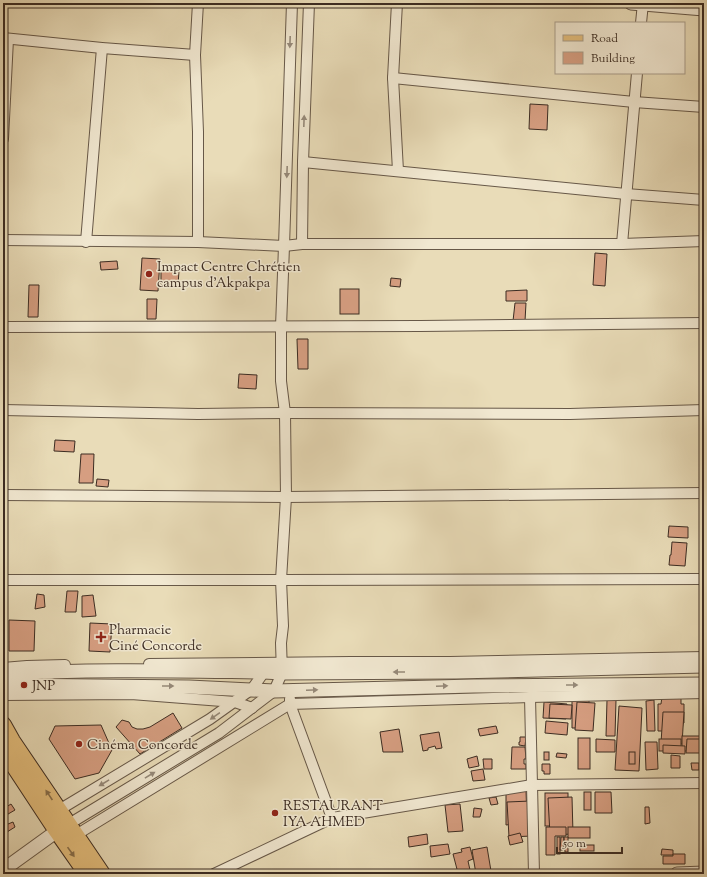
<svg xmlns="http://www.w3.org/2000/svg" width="707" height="877" font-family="'Sorts Mill Goudy',serif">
<rect width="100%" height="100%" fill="#e9dcb8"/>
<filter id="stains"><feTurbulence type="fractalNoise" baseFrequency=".005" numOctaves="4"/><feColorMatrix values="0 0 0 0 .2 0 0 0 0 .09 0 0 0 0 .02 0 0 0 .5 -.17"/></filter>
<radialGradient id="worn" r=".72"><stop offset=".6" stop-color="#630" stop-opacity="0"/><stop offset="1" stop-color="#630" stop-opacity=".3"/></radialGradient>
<g fill="#d69e81" stroke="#3c2c22">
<path d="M530,104L548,105L547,130L529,129Z"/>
<path d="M595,253L607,254L605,286L593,285Z"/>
<path d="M142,258L160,259L158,291L140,290Z"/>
<path d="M117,261L118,269L101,270L100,262Z"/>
<path d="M161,270L179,271L178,285L161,284Z"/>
<path d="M391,278L401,279L400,287L390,286Z"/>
<path d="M29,285H39L38,317H28Z"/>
<rect x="340" y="289" width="19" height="25"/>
<path d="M527,290V301H506V291Z"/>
<path d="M147,299H157L156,319H147Z"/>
<path d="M515,303H526L525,321H513Z"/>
<path d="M297,339H308V369H298Z"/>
<path d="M239,374L257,375L256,389L238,388Z"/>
<path d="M55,440L75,441L74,452L54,451Z"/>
<path d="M81,454H94L93,483H79Z"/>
<path d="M97,479L109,480L108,487L96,486Z"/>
<path d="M669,526L688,527V538L668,537Z"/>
<path d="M672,542L687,543L685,566L669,565L670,555H671Z"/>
<path d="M67,591H78L76,612H65Z"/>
<path d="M37,594L44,595L45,607L35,609Z"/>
<path d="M93,595L96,616L82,617V596Z"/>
<path d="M9,620L35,621L34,651H9Z"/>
<path d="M90,623L112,624L110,652L89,651Z"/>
<path d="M662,696H681V704H684V723H683L682,731H658V704H661Z"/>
<path d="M572,698L589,699V728H572Z"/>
<path d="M607,700H616L615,736H606Z"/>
<path d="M654,700L655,731H647L646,701Z"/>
<path d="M544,702L567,704L566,719L543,718Z"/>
<path d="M577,702L595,703L593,731L575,730Z"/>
<path d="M550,704L572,705L571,719L549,718Z"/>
<path d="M619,706L642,708L639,771L615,770Z"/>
<path d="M663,712H684L682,744L661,743Z"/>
<path d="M173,713L182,728L140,754L116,727L122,720L129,722L132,727L137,729H143L150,727Z"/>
<path d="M546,721L568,723L567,735L545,733Z"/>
<path d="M101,725L112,750L99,773L75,779L49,739L55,726Z"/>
<path d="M496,726L498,733L480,736L478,729Z"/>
<path d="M399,729L403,752H383L380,732Z"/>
<path d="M439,732L442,748L436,749L435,746L428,748V750L423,751L420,735Z"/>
<rect x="682" y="736" width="20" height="15"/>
<path d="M520,737H526L525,746L519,745V742H520Z"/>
<rect x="578" y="738" width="12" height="31"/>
<path d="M596,739L615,740V752H596Z"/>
<rect x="659" y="739" width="22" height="12"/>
<path d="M687,739H704V753H686Z"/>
<path d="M645,742H657L658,769L646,770Z"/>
<path d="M663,745L685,746V754L663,753Z"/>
<path d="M512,747H525L526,759H524V764H526V769H511Z"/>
<rect x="544" y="752" width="5" height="8"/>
<rect x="629" y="752" width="6" height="12"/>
<path d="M703,752H704V764H700V757H703Z"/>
<path d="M557,753L567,754L566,758L556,757Z"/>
<path d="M671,755L680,756V768H671Z"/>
<path d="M477,756L479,766L469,768L467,759Z"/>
<path d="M483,759H492V769H484Z"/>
<path d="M691,763H699V770H692Z"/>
<path d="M542,764H550V774H544V771H542Z"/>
<path d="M483,769L485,780L473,781L471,771Z"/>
<path d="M526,790L527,822L506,825V792Z"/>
<rect x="584" y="792" width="7" height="18"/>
<path d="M595,792H611L612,813H595Z"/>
<rect x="545" y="793" width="23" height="33"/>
<path d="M496,797L498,804L491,805L489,798Z"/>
<path d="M572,797L573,834L550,835L548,798Z"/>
<path d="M531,801L532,836L509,837L507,802Z"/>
<path d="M11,804L15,810L3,817V809Z"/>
<path d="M460,804L463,831L448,832L445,805Z"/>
<path d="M645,807H649L650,823L645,824Z"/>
<path d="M474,808L482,809L480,817H473Z"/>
<path d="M13,822L15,827L7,832L3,826Z"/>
<path d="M546,827H566V836H555V855H546Z"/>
<rect x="568" y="827" width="22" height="11"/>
<path d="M520,833L523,842L510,845L508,836Z"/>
<path d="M427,834L428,844L409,847L408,837Z"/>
<rect x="557" y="837" width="3" height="17"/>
<path d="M561,837H564L563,850H560Z"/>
<path d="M564,837H568V852H565Z"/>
<path d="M448,844L450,854L431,857L430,846Z"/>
<rect x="580" y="845" width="14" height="6"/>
<path d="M470,847L473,859L468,861L470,870L458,873L453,854L462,852L461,849Z"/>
<path d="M487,847L491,871L476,874L472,850Z"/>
<path d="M662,849L673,850V855H661Z"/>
<path d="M673,854H685V864H663V856H673Z"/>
</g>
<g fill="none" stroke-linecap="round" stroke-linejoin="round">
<defs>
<g id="minor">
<path d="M198,3L195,55L198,132V242"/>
<path d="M397,3L393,78L398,171"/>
<path d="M641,23L643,3"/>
<path d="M3,38L102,48L195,55"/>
<path d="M393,78L634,102L704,107"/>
<path d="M3,139L8,39"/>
<path d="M303,162L626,194L704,200"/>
<path d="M3,240L198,242L284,246L302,244H622L704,241"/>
<path d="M86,242L102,48"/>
<path d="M302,244L303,162L309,3"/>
<path d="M622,244L637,73"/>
<path d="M3,327L421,326L704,323"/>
<path d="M3,410L198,414L285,413L570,414L704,410"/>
<path d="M3,495L286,497L704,493"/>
<path d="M3,580H281L704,579"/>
<path d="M149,664L351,662H450L704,657"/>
<path d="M3,668L27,666L65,665"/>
<path d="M3,695L131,694L235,702L252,708"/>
<path d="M530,697L532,785L534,874"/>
<path d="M290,699V704L332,818"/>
<path d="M59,810L210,719L252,689L264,672"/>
<path d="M69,824L219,733L274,691L282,673L281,643L283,626L281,580L286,497L285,413L281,381V327L284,246L292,3"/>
<path d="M76,835L290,704L530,697L704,693"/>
<path d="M214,874L332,818L532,785L704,783"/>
</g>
<g id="tertiary">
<path d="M631,3L704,9"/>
<path d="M3,674C90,669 177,671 264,672L282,673L456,672L704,666"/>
<path d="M3,685L189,687L274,691L474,686L704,684"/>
<path d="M3,870L57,831"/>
<path d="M677,874L704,873"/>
</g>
<g id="primary">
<path d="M3,725L12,741L102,874"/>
<path d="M3,749L57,831L87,874"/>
</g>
</defs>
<use href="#minor" stroke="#675848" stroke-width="12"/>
<use href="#tertiary" stroke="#675848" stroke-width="15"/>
<use href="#primary" stroke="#3c2c22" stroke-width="18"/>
<use href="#minor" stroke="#f1e8d1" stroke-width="10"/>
<use href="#tertiary" stroke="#f1e8d1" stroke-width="13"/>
<use href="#primary" stroke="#e4be7c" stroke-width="16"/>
</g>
<defs><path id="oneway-solid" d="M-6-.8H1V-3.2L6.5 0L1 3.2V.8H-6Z"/></defs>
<g fill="#968a7a">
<use href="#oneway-solid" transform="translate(290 42) rotate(92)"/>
<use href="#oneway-solid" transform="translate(304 121) rotate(-88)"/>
<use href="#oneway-solid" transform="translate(287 172) rotate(92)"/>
<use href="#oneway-solid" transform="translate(399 672) rotate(180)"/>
<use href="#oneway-solid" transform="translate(572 685)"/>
<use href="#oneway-solid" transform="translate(168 686)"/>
<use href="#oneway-solid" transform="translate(442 686) rotate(-2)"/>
<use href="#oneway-solid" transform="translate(312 690) rotate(-2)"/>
<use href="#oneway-solid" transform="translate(215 716) rotate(145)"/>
<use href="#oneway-solid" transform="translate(150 775) rotate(-31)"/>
<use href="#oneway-solid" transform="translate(104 783) rotate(149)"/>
</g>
<g fill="#886e4a">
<use href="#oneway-solid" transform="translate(49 795) rotate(-124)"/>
<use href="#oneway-solid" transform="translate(71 852) rotate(55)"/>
</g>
<g fill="#8f2418" stroke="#f1e8d1" stroke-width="1.5">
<circle cx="149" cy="274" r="4"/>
<path d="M99 631h4v4h4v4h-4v4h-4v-4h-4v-4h4z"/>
<circle cx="24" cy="685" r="4"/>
<circle cx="79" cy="744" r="4"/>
<circle cx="275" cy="813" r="4"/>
</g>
<g text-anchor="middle" stroke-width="3" stroke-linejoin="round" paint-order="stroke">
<g font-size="14" fill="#3c2c22" stroke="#f1e8d1" text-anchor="start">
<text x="157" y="271">Impact Centre Chrétien<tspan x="157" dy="16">campus d'Akpakpa</tspan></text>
<text x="109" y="634">Pharmacie<tspan x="109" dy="16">Ciné Concorde</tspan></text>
<text x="32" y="690">JNP</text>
<text x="87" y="749">Cinéma Concorde</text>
<text x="283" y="810">RESTAURANT<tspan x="283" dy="16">IYA AHMED</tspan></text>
</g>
</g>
<rect width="707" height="877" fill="none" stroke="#e9dcb8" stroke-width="16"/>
<rect x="4" y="4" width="699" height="869" fill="none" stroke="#3c2c22" stroke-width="2"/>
<rect x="8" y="8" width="691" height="861" fill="none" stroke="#3c2c22"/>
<rect x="555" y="22" width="130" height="52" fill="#f1e8d1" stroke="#a99d8b"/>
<rect x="563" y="35" width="20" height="6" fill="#e4be7c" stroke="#a99d8b"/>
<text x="591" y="42" font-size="12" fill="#3c2c22">Road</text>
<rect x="563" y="52" width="20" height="12" fill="#d69e81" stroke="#a99d8b"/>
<text x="591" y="62" font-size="12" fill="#3c2c22">Building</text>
<path d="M557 847v6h65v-6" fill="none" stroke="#3c2c22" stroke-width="2"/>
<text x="563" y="847" font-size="12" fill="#3c2c22" stroke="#f1e8d1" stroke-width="3" paint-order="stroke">50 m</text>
<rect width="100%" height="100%" filter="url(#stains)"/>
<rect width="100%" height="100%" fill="url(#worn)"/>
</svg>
